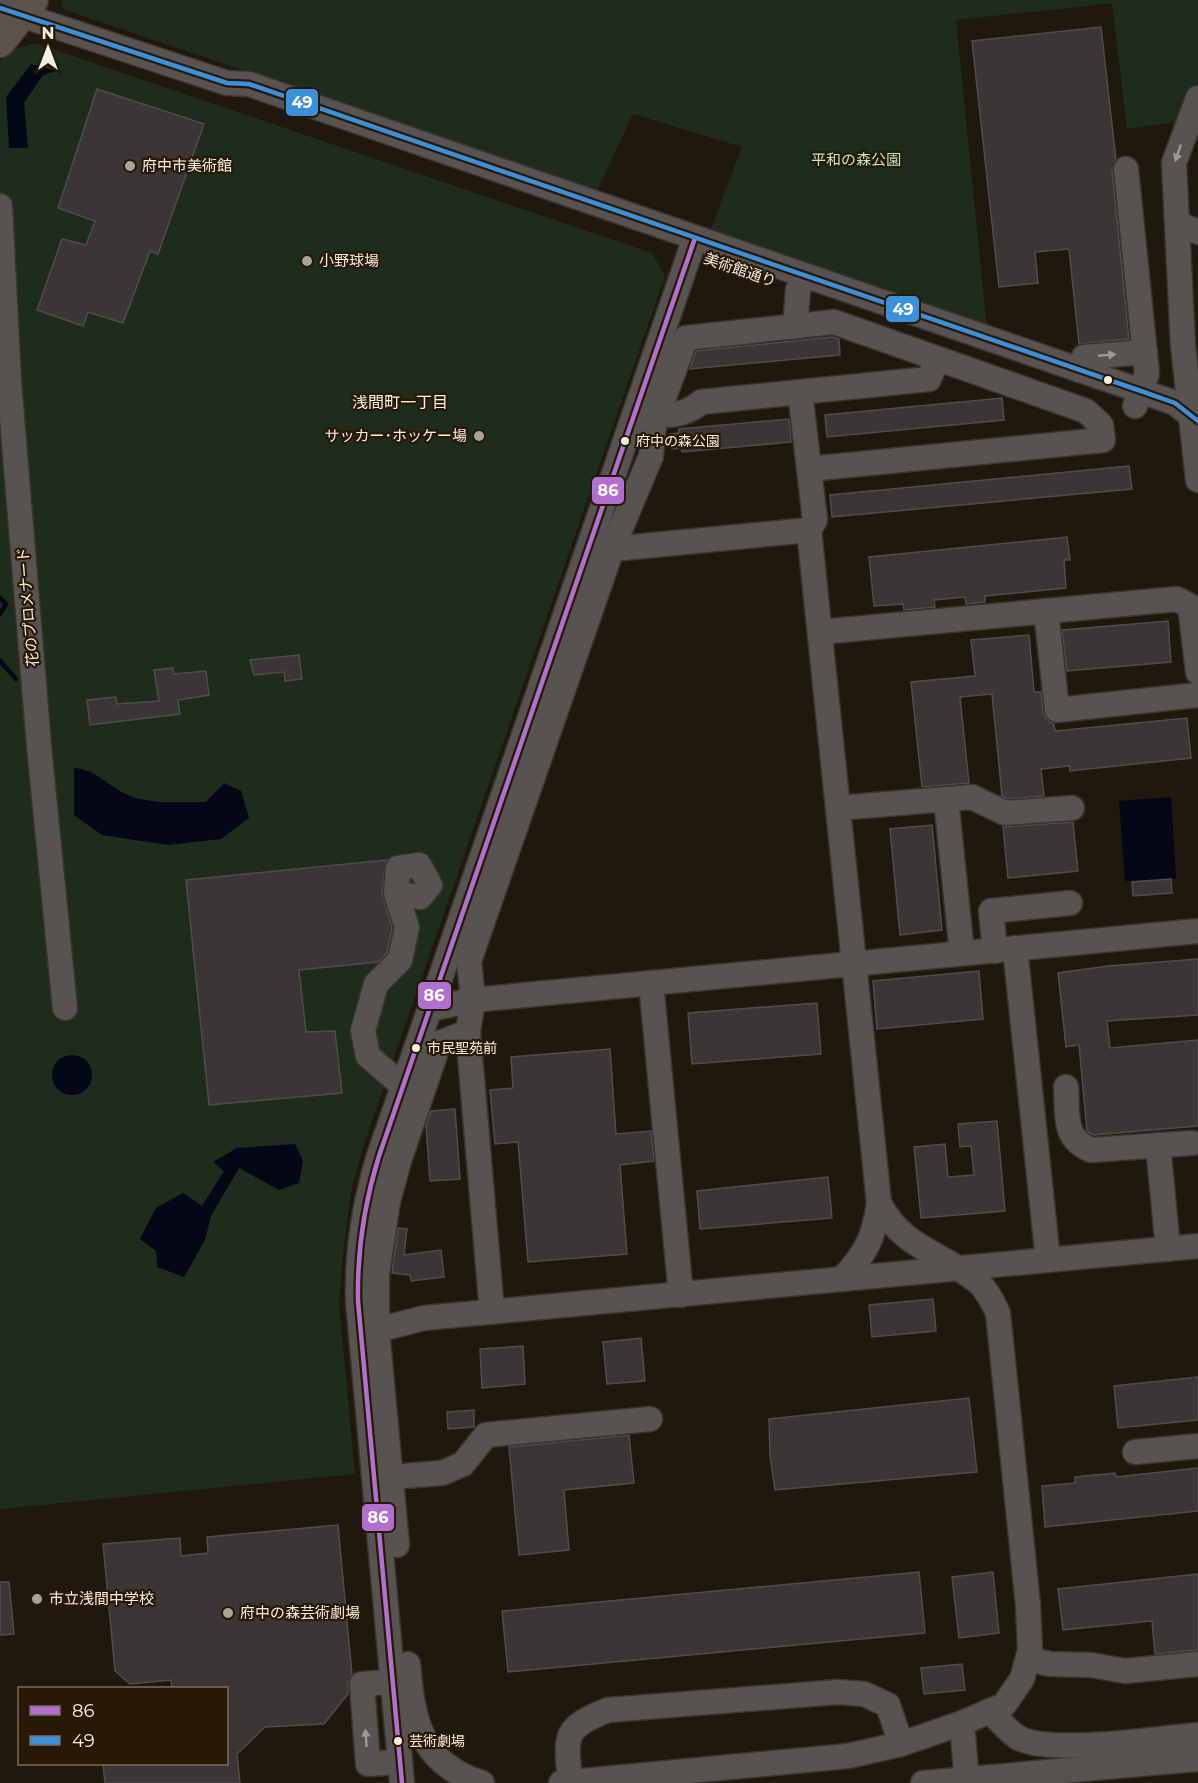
<svg xmlns="http://www.w3.org/2000/svg" width="1198" height="1783" font-family="Montserrat,'Noto Sans JP',sans-serif">
<rect width="100%" height="100%" fill="#1f180d"/>
<g fill="#1d2c1b">
<path d="M61,0H1198V81L1181,121L1127,129L1112,3L956,20L987,327L710,231L742,147L633,114L597,191L63,9Z"/>
<path d="M35,43L652,253L665,276L363,1147L352,1188L344,1244L339,1303L355,1474L0,1509V62L9,51Z"/>
</g>
<g fill="#040716">
<path d="M31,64L56,71L43,75L24,103L28,148H9L6,97Z"/>
<path d="M74,768C98,769 113,792 136,798C158,804 183,802 206,802L224,783L241,791L249,818L221,839L168,845L102,835L74,815Z"/>
<path d="M1171,797L1176,878L1125,881L1119,801Z"/>
<circle cx="72" cy="1075" r="20"/>
<path d="M295,1144L303,1161L299,1183L279,1190L239,1168L211,1216L205,1240L184,1277L157,1267L156,1251L140,1239L156,1208L183,1193L202,1206L224,1171L213,1162L237,1148Z"/>
</g>
<g fill="none" stroke-linecap="round" stroke-linejoin="round">
<g stroke="#040716" stroke-width="4.5">
<path d="M0,598L6,604L0,614"/>
<path d="M0,661L16,679"/>
</g>
</g>
<g fill="#3b3635" stroke="#514c4c" stroke-width="1.5">
<path d="M1101,27L1116,160L1112,170L1129,339L1079,344L1069,249L1035,252L1038,283L999,287L972,41Z"/>
<path d="M97,89L204,124L158,254L150,251L123,323L88,312L83,326L37,310L62,239L86,245L95,221L58,208Z"/>
<path d="M832,337L839,339L840,355L690,369L696,351Z"/>
<path d="M1002,398L1004,420L827,437L825,415Z"/>
<path d="M789,419L791,442L682,452L681,448L672,449L671,434L679,433V429Z"/>
<path d="M1129,466L1132,489L832,517L830,495Z"/>
<path d="M1067,537L1070,560H1064L1066,588L985,596V602L966,604L965,597L934,600L935,607L904,610L903,604L874,606L869,557Z"/>
<path d="M1168,621L1171,662L1067,671L1062,630Z"/>
<path d="M1029,635L1034,692H1041L1043,712L1046,719L1054,724L1055,731L1187,718L1191,758L1070,771V766L1041,769L1044,796L1008,799L1002,796L992,694L960,697L969,783L922,787L911,682L975,676L971,640Z"/>
<path d="M299,655L302,679L285,681L284,672L254,675L250,660Z"/>
<path d="M173,668L174,674L206,671L209,695L178,700L180,714L90,725L87,700L116,697L117,704L159,701L154,670Z"/>
<path d="M1073,822L1078,871L1008,878L1003,827Z"/>
<path d="M932,825L942,930L900,935L890,829Z"/>
<path d="M386,860L382,893L392,928L387,953L378,962L299,970L306,1032L335,1031L342,1093L209,1105L186,880Z"/>
<path d="M1171,879L1172,893L1133,896L1132,882Z"/>
<path d="M1198,959V1015L1107,1021L1110,1048L1198,1040V1126L1094,1135L1090,1133L1087,1131L1079,1045L1066,1047L1058,973L1108,966Z"/>
<path d="M979,971L983,1019L877,1029L873,981Z"/>
<path d="M817,1003L821,1054L692,1064L688,1013Z"/>
<path d="M610,1049L616,1134L651,1131L654,1161L620,1165L627,1254L528,1262L518,1142L495,1144L490,1090L513,1088L511,1057Z"/>
<path d="M455,1109L460,1179L430,1181L426,1125L431,1111Z"/>
<path d="M997,1121L1005,1211L921,1218L914,1147L945,1144L948,1177L974,1175L971,1146L960,1147L958,1124Z"/>
<path d="M828,1177L832,1218L700,1229L697,1191Z"/>
<path d="M398,1228L407,1229L404,1255L441,1250L444,1277L411,1281L410,1275L392,1273Z"/>
<path d="M933,1299L936,1331L872,1337L869,1305Z"/>
<path d="M641,1338L645,1381L607,1384L603,1342Z"/>
<path d="M523,1346L525,1384L482,1388L480,1349Z"/>
<path d="M1198,1377V1420L1118,1428L1114,1386Z"/>
<path d="M969,1398L977,1472L775,1490L770,1456L769,1419Z"/>
<path d="M474,1410V1427L448,1429L447,1412Z"/>
<path d="M629,1435L634,1483L564,1490L569,1550L519,1555L509,1447Z"/>
<path d="M1198,1468V1511L1045,1527L1042,1486L1075,1483V1477L1115,1473L1116,1477Z"/>
<path d="M338,1525L352,1675L348,1684V1694L324,1724L265,1727L237,1754L240,1783H105L103,1764H226V1689H172L171,1680L130,1684L115,1671L103,1544L180,1538L181,1556L208,1553L207,1537Z"/>
<path d="M919,1572L925,1633L508,1672L502,1611Z"/>
<path d="M993,1572L999,1633L959,1638L952,1577Z"/>
<path d="M1198,1574V1650L1155,1654L1152,1621L1063,1630L1058,1589Z"/>
<path d="M0,1582H9L14,1634L0,1635Z"/>
<path d="M962,1664L965,1690L924,1694L921,1668Z"/>
</g>
<g fill="none" stroke-linecap="round" stroke-linejoin="round">
<defs>
<g id="minor">
<path d="M0,8L227,83L249,84L1141,391L1175,403L1198,421"/>
<path d="M1198,98L1174,163L1183,346L1198,480"/>
<path d="M1126,169L1147,374L1135,406"/>
<path d="M0,206L9,381L39,746L65,1008"/>
<path d="M1178,224L1198,232"/>
<path d="M795,327L798,290"/>
<path d="M1079,370L1084,357L1145,352"/>
<path d="M800,392L815,520L809,530L879,1203C874,1238 866,1253 842,1279"/>
<path d="M644,411C665,418 685,416 701,402L929,379L937,359"/>
<path d="M612,549L809,530"/>
<path d="M1046,611L1057,710L1198,695"/>
<path d="M820,632L1177,599L1190,606L1198,672"/>
<path d="M946,799L962,953"/>
<path d="M838,808L972,797L1005,813L1072,808"/>
<path d="M396,894L420,897L430,885L419,865L398,868L396,894L407,927L400,960L376,984L363,1031L368,1056L403,1086"/>
<path d="M1015,948L1048,1260"/>
<path d="M995,951L991,911L1070,903"/>
<path d="M651,983L681,1295"/>
<path d="M430,1009L473,1000L1198,931"/>
<path d="M1066,1087C1068,1114 1062,1138 1091,1150L1192,1143"/>
<path d="M1158,1145L1168,1249"/>
<path d="M492,1312L468,1032L473,1000L469,961L612,549L651,456L654,424L686,338L834,322L1086,411L1101,425L1103,440L809,469"/>
<path d="M377,1330L424,1318L1198,1246"/>
<path d="M1135,1452L1198,1446"/>
<path d="M391,1477L442,1473L463,1464L486,1435L650,1419"/>
<path d="M397,1545L377,1330V1274L388,1201L399,1161L439,1043L468,1032"/>
<path d="M1028,1659L1050,1664L1091,1665L1125,1671L1198,1664"/>
<path d="M408,1664C413,1722 421,1764 482,1783"/>
<path d="M393,1682L362,1684L368,1764L400,1762"/>
<path d="M990,1711C998,1719 1007,1730 1017,1737C1047,1756 1159,1738 1198,1735"/>
<path d="M962,1723L967,1783"/>
<path d="M570,1782C566,1736 562,1728 608,1710L838,1692L864,1694L888,1705L901,1744"/>
<path d="M402,1783L358,1301C357,1251 364,1204 379,1156L695,238"/>
<path d="M561,1783L848,1756L901,1744L962,1723L1004,1705L1022,1679L1030,1650L1028,1605L998,1313C993,1302 987,1290 978,1282C941,1252 903,1249 879,1203"/>
<path d="M923,1783L1198,1759"/>
</g>
<path id="major" d="M0,42L33,0"/>
</defs>
<use href="#minor" stroke="#3c352d" stroke-width="27"/>
<use href="#major" stroke="#3c352d" stroke-width="33"/>
<use href="#minor" stroke="#575350" stroke-width="24"/>
<use href="#major" stroke="#5a534e" stroke-width="30"/>
<defs>
<path id="bus-1" d="M402,1783L358,1301C357,1251 364,1204 379,1156L695,238"/>
<path id="bus-2" d="M0,8L227,83L249,84L1141,391L1175,403L1198,421"/>
</defs>
<use href="#bus-1" stroke="#271905" stroke-width="9"/>
<use href="#bus-2" stroke="#271905" stroke-width="9"/>
<use href="#bus-1" stroke="#b36fd0" stroke-width="4.5"/>
<use href="#bus-2" stroke="#3a90db" stroke-width="4.5"/>
</g>
<defs><path id="oneway-solid" d="M-6-.8H1V-3.2L6.5 0L1 3.2V.8H-6Z" transform="scale(1.5)"/></defs>
<g fill="#9f9992">
<use href="#oneway-solid" transform="translate(1178 153) rotate(109)"/>
<use href="#oneway-solid" transform="translate(1107 355) rotate(-5)"/>
<use href="#oneway-solid" transform="translate(366 1738) rotate(-94)"/>
</g>
<g fill="#aca397" stroke="#271905" stroke-width="2">
<circle cx="130" cy="166" r="6"/>
<circle cx="307" cy="261" r="6"/>
<circle cx="479" cy="436" r="6"/>
<circle cx="37" cy="1599" r="6"/>
<circle cx="228" cy="1613" r="6"/>
</g>
<g fill="#f8eee2" stroke="#271905" stroke-width="2">
<circle cx="1108" cy="380" r="5"/>
<circle cx="625" cy="441" r="5"/>
<circle cx="416" cy="1048" r="5"/>
<circle cx="398" cy="1741" r="5"/>
</g>
<g text-anchor="middle" stroke-width="4.5" stroke-linejoin="round" paint-order="stroke">
<g font-size="14" fill="#f8eee2" stroke="#271905" text-anchor="start">
<text x="636" y="446">府中の森公園</text>
<text x="427" y="1053">市民聖苑前</text>
<text x="409" y="1746">芸術劇場</text>
</g>
<g font-size="15" fill="#bde8bd" stroke="#271905">
<text x="856" y="165">平和の森公園</text>
</g>
<g font-size="15" fill="#f8eee2" stroke="#271905" text-anchor="start">
<text x="142" y="171">府中市美術館</text>
<text x="319" y="266">小野球場</text>
<text x="467" y="441" text-anchor="end">サッカー･ホッケー場</text>
<text x="49" y="1604">市立浅間中学校</text>
<text x="240" y="1618">府中の森芸術劇場</text>
</g>
<g font-size="15" fill="#f8eee2" stroke="#271905">
<text transform="translate(740 270) rotate(19)" y="5">美術館通り</text>
<text transform="translate(28 607) rotate(-95)" y="5">花のプロメナード</text>
</g>
<g font-size="16" fill="#f8eee2" stroke="#271905">
<text x="400" y="408">浅間町一丁目</text>
</g>
</g>
<g stroke="#271905" stroke-width="2">
<rect x="285" y="88" width="34" height="29" rx="6" fill="#3a90db"/>
<rect x="885" y="295" width="35" height="28" rx="6" fill="#3a90db"/>
<rect x="591" y="476" width="34" height="29" rx="6" fill="#b36fd0"/>
<rect x="417" y="981" width="35" height="29" rx="6" fill="#b36fd0"/>
<rect x="361" y="1503" width="34" height="29" rx="6" fill="#b36fd0"/>
</g>
<g font-size="16" text-anchor="middle" font-weight="bold" fill="#fff">
<text x="302" y="108">49</text>
<text x="903" y="315">49</text>
<text x="608" y="496">86</text>
<text x="434" y="1001">86</text>
<text x="378" y="1523">86</text>
</g>
<rect x="18" y="1687" width="210" height="78" fill="#271905" stroke="#7b6e5d" stroke-width="1.5"/>
<rect x="30" y="1706" width="30" height="9" fill="#b36fd0" stroke="#7b6e5d" stroke-width="1.5"/>
<text x="72" y="1717" font-size="18" fill="#f8eee2">86</text>
<rect x="30" y="1736" width="30" height="9" fill="#3a90db" stroke="#7b6e5d" stroke-width="1.5"/>
<text x="72" y="1747" font-size="18" fill="#f8eee2">49</text>
<g transform="translate(48 48)" stroke="#271905" stroke-width="4.5" paint-order="stroke">
<path d="M0-4.5L10 22L0 15L-10 22Z" fill="#f8eee2"/>
<text y="-9" font-size="16" font-weight="bold" text-anchor="middle" fill="#f8eee2">N</text>
</g>
</svg>
